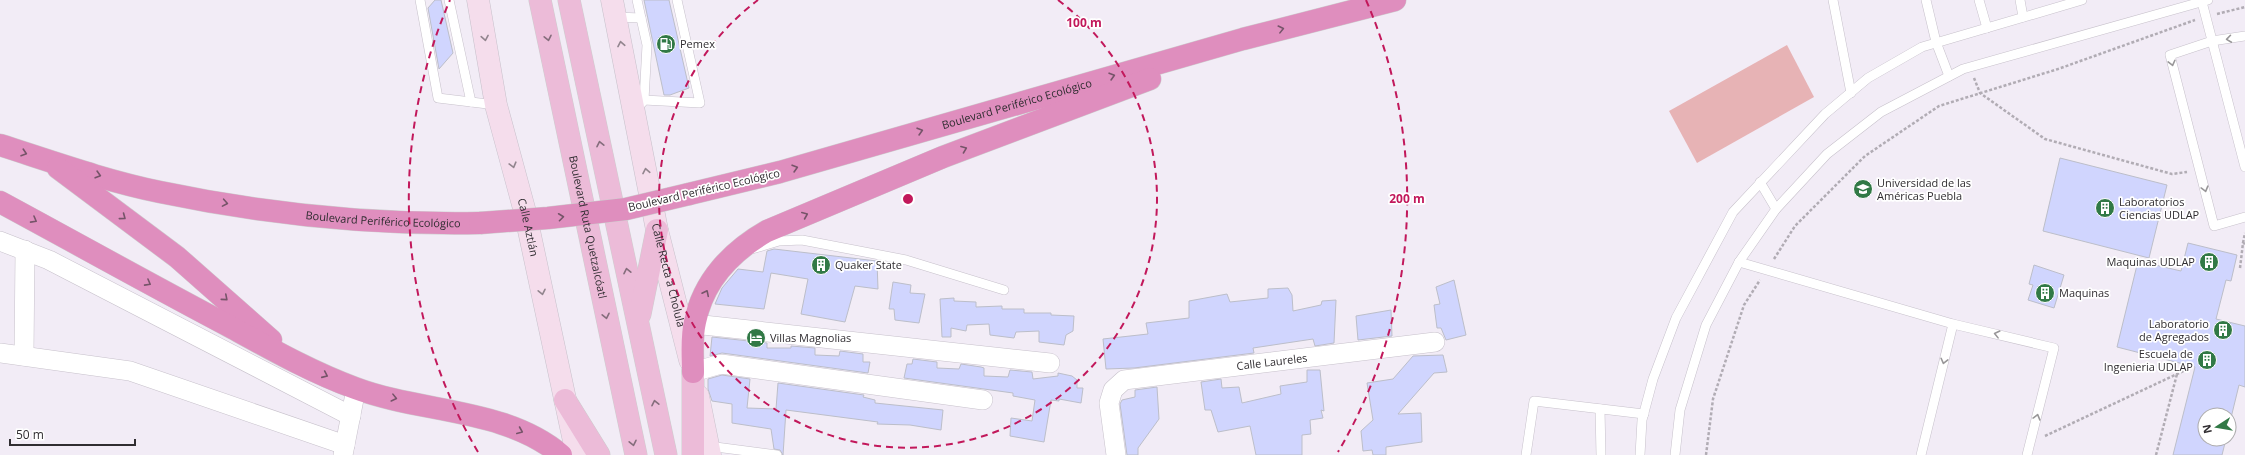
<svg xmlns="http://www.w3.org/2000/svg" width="2245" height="455" font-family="'Open Sans',sans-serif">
<rect width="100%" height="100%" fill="#f2ecf6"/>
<path fill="#e7b3b5" d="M1787,45L1814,97L1697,163L1669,111Z"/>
<g fill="#d0d5fe" stroke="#bcbec9">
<path d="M435,0H441L453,53L439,69L428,8Z"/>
<path d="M644,0H669L689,88L670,95H664Z"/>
<path d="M2060,158L2167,185L2149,258L2043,231Z"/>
<path d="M2188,243L2237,255L2231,281L2226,280L2216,319L2245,326V387L2239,385L2229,426V415H2205V439H2226L2222,455H2173L2195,367L2117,347L2138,261L2181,271Z"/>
<path d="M774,249L877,261L878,289L855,286L845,322L801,314L808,279L771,273L764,309L715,304L722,288L738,269L763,272L767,251Z"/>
<path d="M2034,265L2064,275L2054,308L2028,300L2033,285L2029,284Z"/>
<path d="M1454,280L1466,335L1446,340L1441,328H1437L1434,305L1440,304L1436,287Z"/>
<path d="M893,282L911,285L910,293L925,294L919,323L895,320L894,309H889Z"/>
<path d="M1288,288L1292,295L1293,311L1321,305L1322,301L1336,300L1334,343L1315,346L1313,339L1253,348L1254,353L1134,368L1106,369L1103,339L1148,334L1146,323L1189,318V301L1227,294L1230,302L1268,298V289Z"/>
<path d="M954,298V301L976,302V307L1002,306V309H1024V313H1051V315L1074,316L1073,331L1066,335L1064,345L1039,342V331L1016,332L1014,338L990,335L989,324L967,325L966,331L951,328V337H942L940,299Z"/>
<path d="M1391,310L1392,336L1358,340L1356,316Z"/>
<path d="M712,337L767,343V348H791V346L815,348V355L839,356L840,351L863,354V362H870L868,373L722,353L710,356Z"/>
<path d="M1443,355L1447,372L1434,373L1398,414L1421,413L1422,442L1386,447V455H1373L1372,450L1363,451L1361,431L1373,420L1367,383L1393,379L1413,356Z"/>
<path d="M913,359L937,362V368L959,369L961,364L981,367L984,368V376L1008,377L1010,370L1032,372L1033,379L1058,376V373L1072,376L1077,380V388H1083L1081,403L1059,399V401L1051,400L1044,442L1010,436L1011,418L1032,421L1035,400L1013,396V393L904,378L907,364H912Z"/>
<path d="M1307,370H1320L1324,411L1321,410L1323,418L1310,420L1311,434L1302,435V455H1256L1250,426L1218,432L1211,410H1205L1201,382L1221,379L1222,388L1239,387L1242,403L1281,394L1280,386L1307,382Z"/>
<path d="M722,375L750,379L747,408L776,409L778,383L864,395L863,397L875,400V403L943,410L941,430L910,425L877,424L878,422L786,410L783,455L780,450L774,449L771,429L732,423V404L712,401L708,389V379Z"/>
<path d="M1157,387L1159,419L1138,448V455H1127L1120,404L1122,400L1135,397V390Z"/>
</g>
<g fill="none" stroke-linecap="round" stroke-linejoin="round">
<defs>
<g id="lane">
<path d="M420,0L438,98L496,105"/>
<path d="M449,0L471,102"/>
<path d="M637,0L647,45L644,100L642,103"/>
<path d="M1833,0L1851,93"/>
<path d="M1926,0L1936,42L1949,76"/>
<path d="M1979,0L1987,28"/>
<path d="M2020,0L2023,17"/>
<path d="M2202,2L2245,167"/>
<path d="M616,17L641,18"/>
<path d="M2245,36L2212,41L2170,55L2214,226L2245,217"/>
<path d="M644,100L700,103L677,0"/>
<path d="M1760,182L1776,209"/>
<path d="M752,249L779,241L802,240L906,260L1004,290"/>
<path d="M1739,262L1953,324L2054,348L2027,455"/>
<path d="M1600,409L1601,455"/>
<path d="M708,446L777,455"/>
<path d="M1526,455L1534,401L1644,414"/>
<path d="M1640,455L1642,420L1653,379L1676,318L1733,212L1825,114L1868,78L1922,47L2082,0"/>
<path d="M1675,455L1680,410L1706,325L1739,262L1776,209L1827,154L1881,112L1963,69L2208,0"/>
<path d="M1921,455L1953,324"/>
</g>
<g id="street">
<path d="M0,241L49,260L351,416"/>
<path d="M694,324L1050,363"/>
<path d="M0,353L130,371L345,445"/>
<path d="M24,356L25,250"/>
<path d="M693,372L721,364L983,400"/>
<path d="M343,455L356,389"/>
<path id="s1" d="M1116,455L1109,403L1113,390L1124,380L1435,342"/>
</g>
<g id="secondary">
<path id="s2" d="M478,0L496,105L525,212L577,455"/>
<path id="s3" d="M612,0L657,230L690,360"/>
<path d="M698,396L710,455"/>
</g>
<g id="primary">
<path id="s4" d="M540,0L636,455"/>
<path d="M569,0L666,455"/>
<path d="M640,314L657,230"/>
<path d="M693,372V455"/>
<path d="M565,400L599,455"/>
</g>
<g id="highway">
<path id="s5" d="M0,145C53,162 106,181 160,192C265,214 373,225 480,223"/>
<path d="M58,168L177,257L271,340"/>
<path id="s6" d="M689,194L780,172L1243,39L1395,0"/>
<path d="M0,202C76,243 151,285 227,325C269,348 311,372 355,388C421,413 506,408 561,455"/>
<path d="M693,372C693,356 691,338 695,322C703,281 732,251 767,231L943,157L1150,79"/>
</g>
</defs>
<use href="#lane" stroke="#c7c1cb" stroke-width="10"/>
<use href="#street" stroke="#c7c1cb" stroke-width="20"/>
<use href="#secondary" stroke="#c7c1cb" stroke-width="23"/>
<use href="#primary" stroke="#cdcdce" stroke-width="23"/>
<use href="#highway" stroke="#cdcdce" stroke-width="23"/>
<g stroke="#b1acb4" stroke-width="2.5" stroke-dasharray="3 2" stroke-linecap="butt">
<path d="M2217,14L2245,7"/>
<path d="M1974,78L1980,93L2045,139L2172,174L2187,172"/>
<path d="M2243,243L2245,233"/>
<path d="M1774,259L1795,226L1865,156L1939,106L2058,69L2195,20"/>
<path d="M2240,268L2243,243L2245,244"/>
<path d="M2045,436L2192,367"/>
<path d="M1706,455L1713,399L1744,305L1760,280"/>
<path d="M2156,455L2177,374"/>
</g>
<use href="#lane" stroke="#fff" stroke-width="9"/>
<use href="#street" stroke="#fff" stroke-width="19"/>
<use href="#secondary" stroke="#f5ddec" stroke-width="22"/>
<use href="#primary" stroke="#ecbbd8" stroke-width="22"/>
<use href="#highway" stroke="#df8ebe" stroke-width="22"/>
<defs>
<path id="highway-bridge" d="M480,223L548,218L626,209L689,194"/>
</defs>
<use href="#highway-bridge" stroke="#cdcdce" stroke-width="23" stroke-linecap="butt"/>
<use href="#highway-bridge" stroke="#df8ebe" stroke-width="22"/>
</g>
<defs><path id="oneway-chevron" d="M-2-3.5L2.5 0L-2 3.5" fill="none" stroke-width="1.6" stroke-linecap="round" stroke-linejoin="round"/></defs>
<g stroke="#765469">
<use href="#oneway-chevron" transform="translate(1281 29) rotate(-14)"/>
<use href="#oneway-chevron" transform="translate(1112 76) rotate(-16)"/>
<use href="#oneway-chevron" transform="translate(920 131) rotate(-16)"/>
<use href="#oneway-chevron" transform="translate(964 149) rotate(-21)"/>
<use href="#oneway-chevron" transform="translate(24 153) rotate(18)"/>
<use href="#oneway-chevron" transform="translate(795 168) rotate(-16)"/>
<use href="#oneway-chevron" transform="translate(98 175) rotate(16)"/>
<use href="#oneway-chevron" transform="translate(225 203) rotate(10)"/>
<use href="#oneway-chevron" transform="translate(805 215) rotate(-23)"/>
<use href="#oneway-chevron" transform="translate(123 217) rotate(37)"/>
<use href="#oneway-chevron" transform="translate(561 217) rotate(-7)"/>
<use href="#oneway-chevron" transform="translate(34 220) rotate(29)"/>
<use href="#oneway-chevron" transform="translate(148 283) rotate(29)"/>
<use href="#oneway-chevron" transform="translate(706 293) rotate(-64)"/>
<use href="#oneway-chevron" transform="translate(225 298) rotate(41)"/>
<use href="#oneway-chevron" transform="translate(325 375) rotate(24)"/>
<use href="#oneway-chevron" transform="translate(394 398) rotate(14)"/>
<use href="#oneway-chevron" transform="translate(520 431) rotate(23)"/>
</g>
<g stroke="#92858e">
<use href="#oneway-chevron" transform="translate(485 38) rotate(80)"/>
<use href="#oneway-chevron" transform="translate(621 44) rotate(-101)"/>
<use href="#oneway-chevron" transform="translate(513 165) rotate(75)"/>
<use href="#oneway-chevron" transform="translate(646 171) rotate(-101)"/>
<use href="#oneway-chevron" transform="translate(542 292) rotate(78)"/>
</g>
<g stroke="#856d7c">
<use href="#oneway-chevron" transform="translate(548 38) rotate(78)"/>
<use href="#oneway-chevron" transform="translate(600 144) rotate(-102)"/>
<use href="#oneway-chevron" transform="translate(627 271) rotate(-102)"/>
<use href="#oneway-chevron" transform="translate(606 316) rotate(78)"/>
<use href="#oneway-chevron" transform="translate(655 403) rotate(-102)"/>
<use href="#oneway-chevron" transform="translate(633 443) rotate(78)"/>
</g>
<g stroke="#989698">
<use href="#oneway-chevron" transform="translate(2229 39) rotate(172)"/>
<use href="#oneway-chevron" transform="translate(2172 63) rotate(76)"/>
<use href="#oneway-chevron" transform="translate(2205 189) rotate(75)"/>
<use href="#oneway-chevron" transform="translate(1997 334) rotate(-166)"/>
<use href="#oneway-chevron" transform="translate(1944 361) rotate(104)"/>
<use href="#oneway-chevron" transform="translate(2037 417) rotate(-75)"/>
</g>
<g fill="none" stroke="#c2185b" stroke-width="2" stroke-dasharray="7 5">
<path d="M1058 0A249 249 0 1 1 758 0"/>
<path d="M478 452A499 499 0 0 1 450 0M1366 0A499 499 0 0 1 1338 452"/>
</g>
<defs>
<symbol id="fuel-disc" viewBox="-11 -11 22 22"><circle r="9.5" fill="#317946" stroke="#fff"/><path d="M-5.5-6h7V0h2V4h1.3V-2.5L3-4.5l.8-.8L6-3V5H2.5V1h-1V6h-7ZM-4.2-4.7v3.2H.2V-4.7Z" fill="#fff"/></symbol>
<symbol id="university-disc" viewBox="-11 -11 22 22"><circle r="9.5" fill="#317946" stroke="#fff"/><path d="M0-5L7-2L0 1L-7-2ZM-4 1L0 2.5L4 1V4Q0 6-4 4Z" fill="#fff"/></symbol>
<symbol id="building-disc" viewBox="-11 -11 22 22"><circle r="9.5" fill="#317946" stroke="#fff"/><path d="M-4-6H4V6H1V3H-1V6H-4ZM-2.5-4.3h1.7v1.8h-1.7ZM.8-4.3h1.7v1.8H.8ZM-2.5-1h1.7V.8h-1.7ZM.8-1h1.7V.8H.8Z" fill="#fff"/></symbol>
<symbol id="hotel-disc" viewBox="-11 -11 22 22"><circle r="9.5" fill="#317946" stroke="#fff"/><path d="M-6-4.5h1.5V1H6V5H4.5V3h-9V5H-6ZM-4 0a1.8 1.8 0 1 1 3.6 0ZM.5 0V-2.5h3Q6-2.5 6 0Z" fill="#fff"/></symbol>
</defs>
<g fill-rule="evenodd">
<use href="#fuel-disc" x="655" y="33" width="22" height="22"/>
<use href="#university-disc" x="1852" y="178" width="22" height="22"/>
<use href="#building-disc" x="2094" y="197" width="22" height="22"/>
<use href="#building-disc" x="2198" y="251" width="22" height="22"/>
<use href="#building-disc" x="810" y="254" width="22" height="22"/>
<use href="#building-disc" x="2034" y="282" width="22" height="22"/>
<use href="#building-disc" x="2212" y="319" width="22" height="22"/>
<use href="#hotel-disc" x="745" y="327" width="22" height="22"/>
<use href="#building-disc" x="2196" y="349" width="22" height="22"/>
</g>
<g text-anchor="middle" stroke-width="3.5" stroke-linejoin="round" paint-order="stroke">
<g font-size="11" fill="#302d31" stroke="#fff" text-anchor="start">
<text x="680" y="48">Pemex</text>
<text x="1877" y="187">Universidad de las<tspan x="1877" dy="13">Américas Puebla</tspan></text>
<text x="2119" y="206">Laboratorios<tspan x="2119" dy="13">Ciencias UDLAP</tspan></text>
<text x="2195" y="266" text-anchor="end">Maquinas UDLAP</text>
<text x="835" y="269">Quaker State</text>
<text x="2059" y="297">Maquinas</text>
<text x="2209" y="328" text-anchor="end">Laboratorio<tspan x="2209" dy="13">de Agregados</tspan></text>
<text x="770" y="342">Villas Magnolias</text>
<text x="2193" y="358" text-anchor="end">Escuela de<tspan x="2193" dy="13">Ingenieria UDLAP</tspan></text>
</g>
<g font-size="11" fill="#302d31" stroke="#fff">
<text dy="4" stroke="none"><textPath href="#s6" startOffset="340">Boulevard Periférico Ecológico</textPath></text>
<text transform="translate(704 190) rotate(-13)" y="4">Boulevard Periférico Ecológico</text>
<text dy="4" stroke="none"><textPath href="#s5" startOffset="392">Boulevard Periférico Ecológico</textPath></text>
<text dy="4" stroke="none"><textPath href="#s2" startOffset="233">Calle Aztlán</textPath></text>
<text dy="4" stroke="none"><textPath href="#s4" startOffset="232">Boulevard Ruta Quetzalcóatl</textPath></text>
<text dy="4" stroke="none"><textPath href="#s3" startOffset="281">Calle Recta a Cholula</textPath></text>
<text dy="4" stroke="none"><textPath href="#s1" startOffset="230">Calle Laureles</textPath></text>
</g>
</g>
<circle cx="908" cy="199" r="6" fill="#c2185b" stroke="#fff" stroke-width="2"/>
<g font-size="12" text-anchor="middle" font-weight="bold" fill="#c2185b" stroke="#fff" stroke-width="3.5" stroke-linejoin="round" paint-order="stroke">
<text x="1084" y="27">100 m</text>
<text x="1407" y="203">200 m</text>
</g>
<g transform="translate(2217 427) rotate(258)"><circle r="19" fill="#ffffff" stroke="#acabad"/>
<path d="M0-3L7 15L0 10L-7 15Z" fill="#317946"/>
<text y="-6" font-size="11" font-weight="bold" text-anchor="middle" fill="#302d31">N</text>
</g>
<path d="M10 439v6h125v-6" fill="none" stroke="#302d31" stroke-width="2"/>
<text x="16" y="439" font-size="12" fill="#302d31" stroke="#ffffff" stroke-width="3" paint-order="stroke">50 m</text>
</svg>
